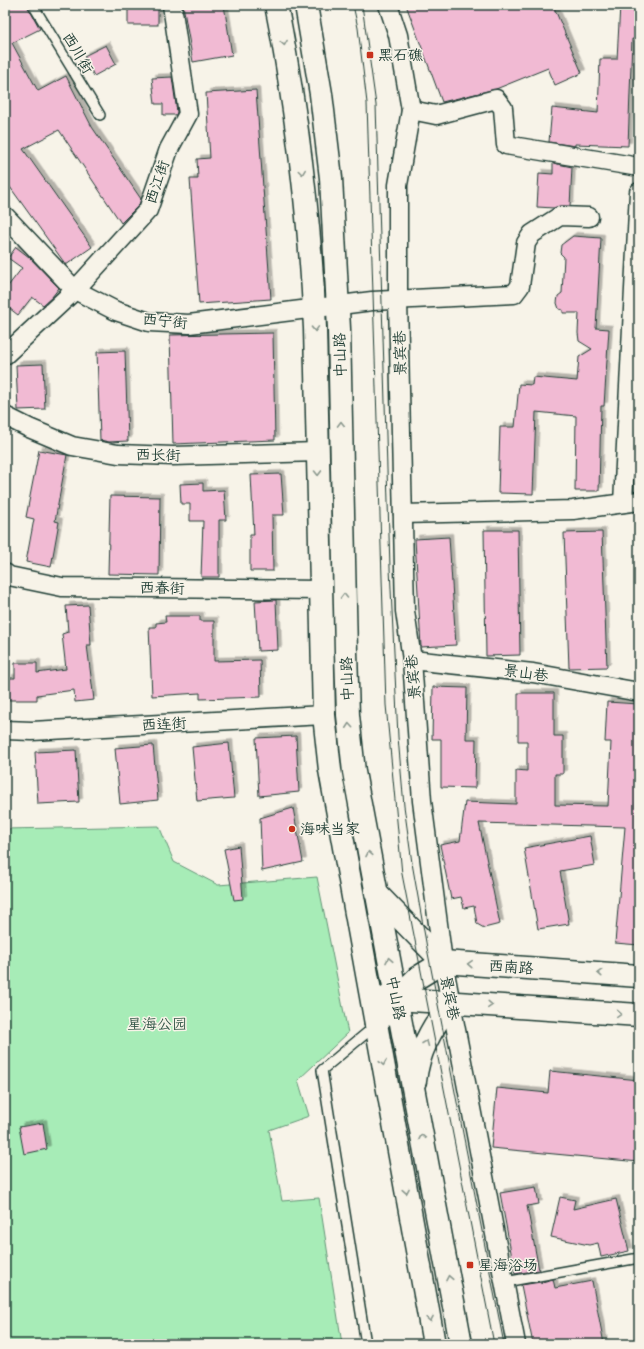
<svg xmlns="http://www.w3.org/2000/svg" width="644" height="1349" font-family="Mynerve,'LXGW WenKai TC',sans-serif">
<defs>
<filter id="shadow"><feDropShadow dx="3.5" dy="-3.5" stdDeviation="0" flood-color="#0004"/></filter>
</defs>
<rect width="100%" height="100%" fill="#f7f3e8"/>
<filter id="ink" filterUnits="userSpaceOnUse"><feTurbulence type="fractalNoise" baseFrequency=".025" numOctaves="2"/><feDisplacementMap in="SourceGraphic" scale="8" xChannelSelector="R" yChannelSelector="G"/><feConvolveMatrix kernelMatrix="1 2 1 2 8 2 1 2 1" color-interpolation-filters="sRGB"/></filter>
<g filter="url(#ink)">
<path fill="#a7ecb7" stroke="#639476" d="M159,826L174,862L218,885L317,877L348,1033L298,1080L309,1116L269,1130L282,1201L319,1198L342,1344H5V829Z"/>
<g fill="#f1bad3" stroke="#1f3d34" filter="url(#shadow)">
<path d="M5,5H27L40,29L12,43L38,91L66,76L92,127L141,199L139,205L121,223L59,130L23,149L92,247L66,265L5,180Z"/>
<rect x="128" y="5" width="30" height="20"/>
<path d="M183,5H224L232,55L193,62Z"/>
<path d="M406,5H553L582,73L555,85L548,68L496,89L442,102Z"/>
<path d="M620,5H639V40L632,39L628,146L575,144V146L549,142L552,108L598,113L600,59H617Z"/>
<path d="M106,45L116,64L94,76L84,56Z"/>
<path d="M172,77L177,112L176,115H163V104H155L152,78Z"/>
<path d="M256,90L271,299L199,304L190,179H198L197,159L210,158L206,93Z"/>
<path d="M553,163L572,167L570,206H560L554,208L537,207L539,173L553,174Z"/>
<path d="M573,236L601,238L596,328L609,329L604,406H601L599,491H575L576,416L536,412L533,494L498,493L500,427H515L519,384L532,385L533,377L577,381L579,357L592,349L579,341L578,333L579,313H563V310L559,309L557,303L558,296L562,293L564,257L560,253L561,245Z"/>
<path d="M16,247L29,257L59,288L52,297L43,305L32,297L18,315L5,305V290L22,268L8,258Z"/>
<path d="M273,333L275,440L173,444L170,335Z"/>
<path d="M125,351L128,441L109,442L100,440L97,352Z"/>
<path d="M43,364L45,409L18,410L16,365Z"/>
<path d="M39,450L67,455L55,521L59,522L51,567L26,562L34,519L26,517Z"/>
<path d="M281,474L284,515H272L273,571H250V535H254L251,475Z"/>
<path d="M203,483V491L224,490L226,520H219V577H201L203,521H190V504H181L180,484Z"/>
<path d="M110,496L160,497L159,575L108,574Z"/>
<path d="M484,530H518L520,655L486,656Z"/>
<path d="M602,532L607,667L569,668L564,533Z"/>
<path d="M449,537L456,645L421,647L415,539Z"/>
<path d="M276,600L278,650L258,651L255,601Z"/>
<path d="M88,605L91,645H87L94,700L75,702L74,690L37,695V700H9V678H15V663H37V673L66,669L62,634L68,632L66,606Z"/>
<path d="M165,616H200V621H214V661L260,660L261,697L200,699V693L152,696L149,627H156V623L166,622Z"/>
<path d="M433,687L467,688L466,739H476L475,788L441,787V739H432Z"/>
<path d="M518,693H554V736H563V774H555V805L608,806L611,742H605L607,702L639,704V769L636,807H639V945L615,943L625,827L479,823L500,924L484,928L477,924L474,906L464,908L461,897L451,899L440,845L460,841L465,802L516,804V770L527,771V741H518Z"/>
<path d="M296,736L299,792L259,796L256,738Z"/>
<path d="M229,743L234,798L197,801L192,747Z"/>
<path d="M153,745L158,800L120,804L115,748Z"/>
<path d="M76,750L79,802L38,804L35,752Z"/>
<path d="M293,808L303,862L262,871L260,818Z"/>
<path d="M590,836L595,865L560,871L569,924L538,929L524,848Z"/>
<path d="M239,846L243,899L234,900L224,849Z"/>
<path d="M550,1071L639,1080V1162L491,1148L497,1088L548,1093Z"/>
<path d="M43,1123L47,1149L24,1154L19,1127Z"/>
<path d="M536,1187L539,1204L527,1206L539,1270L515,1274L500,1193Z"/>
<path d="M560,1197L575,1200L573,1209L616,1199L629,1251L601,1257L598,1243L589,1245L551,1237Z"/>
<path d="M553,1279L555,1288L592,1281L604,1344H533L521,1285L541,1282V1284L542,1282Z"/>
</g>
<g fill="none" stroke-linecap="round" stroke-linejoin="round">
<defs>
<g id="lane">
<path d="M33,5L100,115"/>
<path d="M505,1282L639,1258"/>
<path d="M366,1344L322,1070L375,1026"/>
</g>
<g id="street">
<path d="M388,5L398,35L411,110L398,185V300L405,611L412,660L422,801L443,962L516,1344"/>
<path d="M411,110L436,115L496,99L503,108L506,145L639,167"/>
<path d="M5,216L75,290L116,311L149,322L189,324L372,301L514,294L520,286L526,243L532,234L560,216L589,217"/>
<path d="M5,355L75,290L148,210L169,149L188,114L172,5"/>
<path d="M5,416L29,428L72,446L118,454L173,456L318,452"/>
<path d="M623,503L639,192"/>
<path d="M403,514L573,510L639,501"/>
<path d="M5,573L9,576L62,587L320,590"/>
<path d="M412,660L533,673L639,692"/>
<path d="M5,730L32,731L324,715"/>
</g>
<g id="primary">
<path d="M387,996L396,999L639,1015"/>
<path d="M376,1024L396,999L417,978L443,962L639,976"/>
</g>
<g id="highway">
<path d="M276,5C285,47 291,89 297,131C306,197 312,262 315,328L324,715L330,770L434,1344"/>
<path d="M306,5L321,94L331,178L339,329L346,652L348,715L354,772L461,1344"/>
<path d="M376,893L443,962"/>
<path d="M415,1081C418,1052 433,1025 451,1003"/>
</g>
</defs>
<use href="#lane" stroke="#1f3d34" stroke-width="12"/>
<use href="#street" stroke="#1f3d34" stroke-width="21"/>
<use href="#primary" stroke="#1f3d34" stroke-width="25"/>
<use href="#highway" stroke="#1f3d34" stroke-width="25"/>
<use href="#lane" stroke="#f7f3e8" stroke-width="9"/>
<use href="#street" stroke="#f7f3e8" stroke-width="18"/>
<use href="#primary" stroke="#f7f3e8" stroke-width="22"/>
<use href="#highway" stroke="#f7f3e8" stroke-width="22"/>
<g stroke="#1f3d34" stroke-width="1">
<path d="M353,5L358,28L367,103L386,705L402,874L494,1344"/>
<path d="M362,5L376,105L390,568L398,737L404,806L412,863L427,948L504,1344"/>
</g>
</g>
<defs><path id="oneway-chevron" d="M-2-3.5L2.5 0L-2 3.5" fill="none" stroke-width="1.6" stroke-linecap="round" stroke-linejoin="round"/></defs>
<g stroke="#8b988e">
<use href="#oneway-chevron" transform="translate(284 43) rotate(81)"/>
<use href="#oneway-chevron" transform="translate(302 172) rotate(82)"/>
<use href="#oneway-chevron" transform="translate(315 329) rotate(88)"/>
<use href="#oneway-chevron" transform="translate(341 424) rotate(-91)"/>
<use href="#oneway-chevron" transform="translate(318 473) rotate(89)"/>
<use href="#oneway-chevron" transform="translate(344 596) rotate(-91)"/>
<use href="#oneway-chevron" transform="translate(349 726) rotate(-95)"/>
<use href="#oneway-chevron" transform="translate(369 854) rotate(-101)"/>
<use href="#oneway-chevron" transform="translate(389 960) rotate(-101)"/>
<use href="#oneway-chevron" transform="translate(470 964) rotate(-176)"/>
<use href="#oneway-chevron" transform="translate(600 973) rotate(-176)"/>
<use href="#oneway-chevron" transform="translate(490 1005) rotate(4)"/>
<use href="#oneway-chevron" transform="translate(619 1014) rotate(4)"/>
<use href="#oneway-chevron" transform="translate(426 1043) rotate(-68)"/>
<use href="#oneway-chevron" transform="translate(383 1063) rotate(80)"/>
<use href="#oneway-chevron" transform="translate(422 1137) rotate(-101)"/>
<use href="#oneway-chevron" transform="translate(406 1191) rotate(80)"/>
<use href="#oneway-chevron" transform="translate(449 1278) rotate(-101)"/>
<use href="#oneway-chevron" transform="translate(430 1319) rotate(80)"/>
</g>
</g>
<g fill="#c8321e" stroke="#f7f3e8" stroke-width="1.5">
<rect x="366" y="51" width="8" height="8" rx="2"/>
<circle cx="292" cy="829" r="4"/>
<rect x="466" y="1261" width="8" height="8" rx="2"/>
</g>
<g text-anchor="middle" stroke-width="3" stroke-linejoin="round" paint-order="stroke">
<g font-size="15" fill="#1f3d34" stroke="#f7f3e8">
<text transform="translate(78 53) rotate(59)" y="5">西川街</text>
<text transform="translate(157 182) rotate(-71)" y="5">西江街</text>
<text transform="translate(165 321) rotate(6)" y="5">西宁街</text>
<text transform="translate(400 353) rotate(-91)" y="5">景宾巷</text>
<text transform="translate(340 355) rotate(-91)" y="5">中山路</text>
<text transform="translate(158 455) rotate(1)" y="5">西长街</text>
<text transform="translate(162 588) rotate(1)" y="5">西春街</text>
<text transform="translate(526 673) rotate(8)" y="5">景山巷</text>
<text transform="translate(413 677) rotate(-95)" y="5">景宾巷</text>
<text transform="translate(347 679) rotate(-92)" y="5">中山路</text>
<text transform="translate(164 724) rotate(-3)" y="5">西连街</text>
<text transform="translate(511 967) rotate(4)" y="5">西南路</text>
<text transform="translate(396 998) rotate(79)" y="5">中山路</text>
<text transform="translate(450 998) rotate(79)" y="5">景宾巷</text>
</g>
<g font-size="15" fill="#1f3d34" stroke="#f7f3e8" text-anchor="start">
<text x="378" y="60">黑石礁</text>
<text x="300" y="834">海味当家</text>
<text x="478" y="1270">星海浴场</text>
</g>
<g font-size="15" fill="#335748" stroke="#f7f3e8">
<text x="157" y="1029">星海公园</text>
</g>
</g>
<rect width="644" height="1349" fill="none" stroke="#f7f3e8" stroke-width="20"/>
<rect x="10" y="10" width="624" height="1329" fill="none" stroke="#1f3d34" stroke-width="1.5" filter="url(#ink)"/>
</svg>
